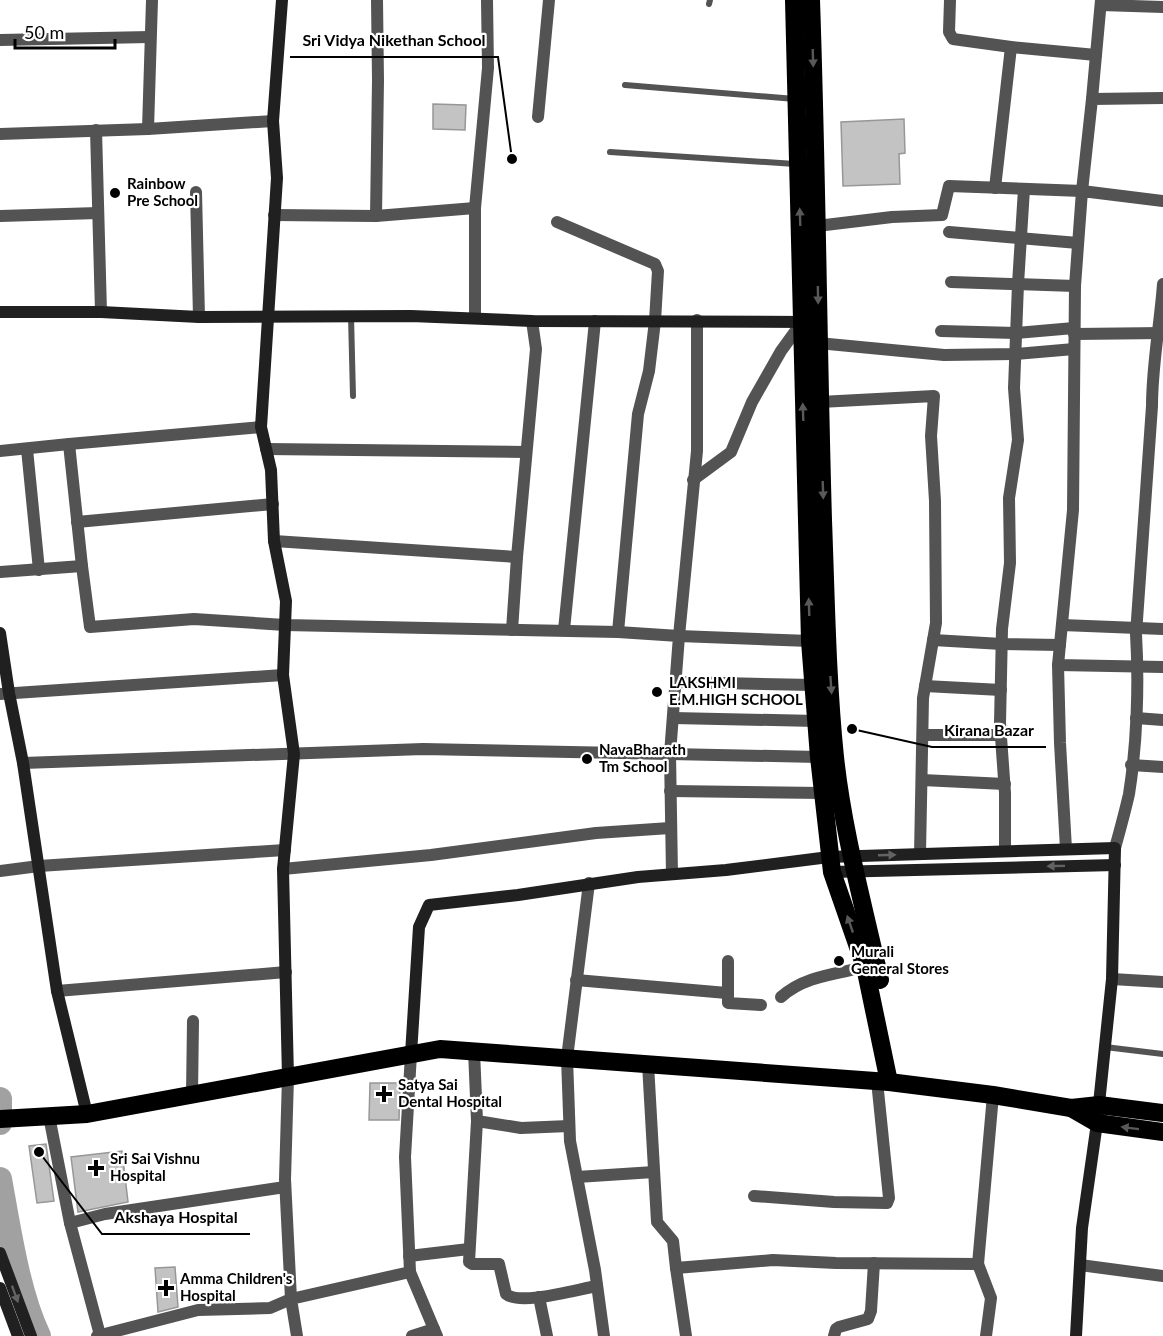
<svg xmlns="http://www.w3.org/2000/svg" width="1163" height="1336" font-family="Lato,sans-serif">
<rect width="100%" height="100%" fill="#fff"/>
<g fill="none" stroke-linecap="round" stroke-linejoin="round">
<g stroke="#a1a1a1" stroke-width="24">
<path d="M0,1099V1123"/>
<path d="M0,1179C9,1228 18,1292 39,1336"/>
</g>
</g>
<g fill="#c3c3c3" stroke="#979797" stroke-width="1.5">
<path d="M433,104L466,105L465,130L433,129Z"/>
<path d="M904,119L905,153L899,154L900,184L843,186L841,122Z"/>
<path d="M370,1083H400L399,1120H369Z"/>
<path d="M46,1144L54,1201L37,1203L29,1146Z"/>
<path d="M122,1151L128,1202L78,1212L71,1157Z"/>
<path d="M175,1267L178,1307L158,1312L155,1268Z"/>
</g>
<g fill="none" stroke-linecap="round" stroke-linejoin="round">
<g stroke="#535353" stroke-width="6">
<path d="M709,4L710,0"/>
<path d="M625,85L795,99"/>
<path d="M610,152L795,164"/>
<path d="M351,316L353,396"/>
<path d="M1105,1047L1163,1054"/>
</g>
<g stroke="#535353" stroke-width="12">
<path d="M950,0L949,32L953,39L1011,47L1096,55"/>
<path d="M1101,5L1163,7"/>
<path d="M0,40L150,37"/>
<path d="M1092,99L1101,0"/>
<path d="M538,117L549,0"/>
<path d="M148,129L152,0"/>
<path d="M96,130L101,312"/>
<path d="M0,134L148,129L273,121"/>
<path d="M995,188L1011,47"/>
<path d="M196,192L199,317"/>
<path d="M1163,201L1082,191L1075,286L1073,510L1058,665L1163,667"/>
<path d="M274,215L376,216L378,80L377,0"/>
<path d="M0,216L98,213"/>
<path d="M376,216L475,208"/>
<path d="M557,222L655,264L658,271L655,321L649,371L638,414L618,632"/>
<path d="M817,226L892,217L942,215L949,186L1082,191L1092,99L1163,98"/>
<path d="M949,232L1078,243"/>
<path d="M951,282L1075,286"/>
<path d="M475,318V208L488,68L487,0"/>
<path d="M697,320V451L679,636L810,641"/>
<path d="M941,331L1016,333L1074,328"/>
<path d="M1074,334L1163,333"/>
<path d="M818,343L944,355L1015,354L1074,349"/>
<path d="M820,402L934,396L931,436L935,501L936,623L923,698L920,854"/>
<path d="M261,427L69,444L82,566L90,627L194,619L285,625L618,632L679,636L670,754L819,757"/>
<path d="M27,449L39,570"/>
<path d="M266,449L526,452"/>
<path d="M0,451L69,444"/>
<path d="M693,480L731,452L752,402L781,351L802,322"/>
<path d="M77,522L273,504"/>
<path d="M274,541L517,557L536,349L532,321"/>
<path d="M0,572L82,566"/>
<path d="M1062,625L1163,629"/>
<path d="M512,630L517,557"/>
<path d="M564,630L595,321"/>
<path d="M933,640L1002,644L1060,645"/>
<path d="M1058,665L1060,743L1066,849"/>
<path d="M676,682L813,685"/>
<path d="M925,686L1001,690"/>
<path d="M0,694L283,675"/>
<path d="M673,718L816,721"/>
<path d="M1136,718L1163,720"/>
<path d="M923,735H1001"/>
<path d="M23,763L423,749L670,754L672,874"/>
<path d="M1131,765L1163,767"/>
<path d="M922,780L1005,784"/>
<path d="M670,791L822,793"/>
<path d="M1115,848C1120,830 1125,812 1129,794C1137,744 1139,684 1136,634L1152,406C1152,365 1160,325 1163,284"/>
<path d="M1005,851V793L1000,723L1002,629L1010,563L1009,498L1018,440L1014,388L1018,284L1024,189"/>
<path d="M283,869L431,855L596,833L670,828"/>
<path d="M0,871L39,866L285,850"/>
<path d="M589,883L567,1058L570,1141L595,1270L604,1336"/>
<path d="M728,961V1003L761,1005"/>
<path d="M1112,979L1163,982"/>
<path d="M576,980L727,993"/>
<path d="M57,991L286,972"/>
<path d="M781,997C804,976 836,974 865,967"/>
<path d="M474,1051L477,1121L521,1128L569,1126"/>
<path d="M648,1064L657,1222L673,1241L676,1268L773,1260L836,1263L978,1264L993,1095"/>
<path d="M192,1094L193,1021"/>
<path d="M49,1116L70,1223"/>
<path d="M477,1121L469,1262L472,1264H499L506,1294C520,1306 578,1289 597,1286"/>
<path d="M577,1177L654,1172"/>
<path d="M754,1196L834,1202L887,1203L889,1198L877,1081"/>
<path d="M409,1256L469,1249"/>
<path d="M978,1264L991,1298L986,1336"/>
<path d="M1080,1265L1163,1276"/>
<path d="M676,1268L686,1336"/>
<path d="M410,1272L405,1157L411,1054"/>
<path d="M539,1297L547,1336"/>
<path d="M100,1335L70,1223L105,1214L285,1187"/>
<path d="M97,1336L198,1310L270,1308L291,1299L285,1179L288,1077"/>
<path d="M297,1336L291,1299L410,1272L434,1329"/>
<path d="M412,1336L434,1329L437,1336"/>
<path d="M834,1336L836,1329L839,1327L868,1319L871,1311L874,1263"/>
</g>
<g stroke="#202020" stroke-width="12">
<path d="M282,0L273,121L277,178L261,427L271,470L274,541L286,601L283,675L294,754L283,869L288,1077"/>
<path d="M0,312H101L199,317L411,316L532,321L809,322"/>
<path d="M0,633L9,693L23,763L57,991L87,1114"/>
<path d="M832,872L1115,865"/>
<path d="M411,1054L419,927L429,905L518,895L638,877L726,870L829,857L1115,848L1112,979L1097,1123L1082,1228L1076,1336"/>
<path d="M0,1253L31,1336"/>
<path d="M0,1288L18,1336"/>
</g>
<g stroke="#000" stroke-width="18">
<path d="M794,0L810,641L819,757L832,872L865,967L889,1082"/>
<path d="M811,0C817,173 818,346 823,520C826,599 827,678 835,757C843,832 864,907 880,980"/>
<path d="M1071,1108L1097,1123L1163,1132"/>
<path d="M0,1119L87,1114L440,1049L889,1082L993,1095L1071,1108L1099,1105L1163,1113"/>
</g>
</g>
<defs><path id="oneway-solid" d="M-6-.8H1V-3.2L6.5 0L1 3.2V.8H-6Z" transform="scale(1.5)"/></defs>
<g fill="#595959">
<use href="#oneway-solid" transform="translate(813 58) rotate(88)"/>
<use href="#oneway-solid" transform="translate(800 217) rotate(-92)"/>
<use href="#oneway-solid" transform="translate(818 295) rotate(89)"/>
<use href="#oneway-solid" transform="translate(803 412) rotate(-92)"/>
<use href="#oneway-solid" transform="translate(823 490) rotate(88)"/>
<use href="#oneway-solid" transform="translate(809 607) rotate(-92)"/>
<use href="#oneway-solid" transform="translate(831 685) rotate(86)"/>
<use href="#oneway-solid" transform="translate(850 924) rotate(-109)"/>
<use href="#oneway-solid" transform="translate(1130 1128) rotate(-173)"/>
</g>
<g fill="#636363">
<use href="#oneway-solid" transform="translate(887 855) rotate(-2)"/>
<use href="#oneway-solid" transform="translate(1056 866) rotate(179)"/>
<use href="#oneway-solid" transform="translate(15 1294) rotate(70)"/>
</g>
<g fill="#000" stroke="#fff" stroke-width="2">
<circle cx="115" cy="193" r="6"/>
<circle cx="657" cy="692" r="6"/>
<circle cx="587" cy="759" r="6"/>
<circle cx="839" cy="961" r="6"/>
<path d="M381 1085h6v6h6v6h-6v6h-6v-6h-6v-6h6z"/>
<path d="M93 1159h6v6h6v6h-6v6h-6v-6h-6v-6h6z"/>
<path d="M163 1279h6v6h6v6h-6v6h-6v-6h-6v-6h6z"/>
</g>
<g text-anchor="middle" stroke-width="4.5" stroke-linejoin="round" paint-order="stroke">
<g font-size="15" font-weight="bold" fill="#000" stroke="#fff" text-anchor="start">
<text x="127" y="189">Rainbow<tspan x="127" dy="17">Pre School</tspan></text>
<text x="669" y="688">LAKSHMI<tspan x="669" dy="17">E.M.HIGH SCHOOL</tspan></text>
<text x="599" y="755">NavaBharath<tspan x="599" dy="17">Tm School</tspan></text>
<text x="851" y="957">Murali<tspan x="851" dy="17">General Stores</tspan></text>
<text x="398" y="1090">Satya Sai<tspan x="398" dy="17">Dental Hospital</tspan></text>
<text x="110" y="1164">Sri Sai Vishnu<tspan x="110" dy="17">Hospital</tspan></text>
<text x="180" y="1284">Amma Children's<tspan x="180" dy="17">Hospital</tspan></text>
</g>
</g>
<path fill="none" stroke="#000" stroke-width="2" d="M512 159L498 57H290M852 729L932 747H1046M39 1152L102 1234H250"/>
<g fill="#000" stroke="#fff" stroke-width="2">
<circle cx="512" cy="159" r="6"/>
<circle cx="852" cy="729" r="6"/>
<circle cx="39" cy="1152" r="6"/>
</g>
<g font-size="16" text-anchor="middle" font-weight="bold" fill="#000" stroke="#fff" stroke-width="4.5" stroke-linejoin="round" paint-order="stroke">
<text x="394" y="46">Sri Vidya Nikethan School</text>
<text x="989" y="736">Kirana Bazar</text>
<text x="176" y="1223">Akshaya Hospital</text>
</g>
<path d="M15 39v9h100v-9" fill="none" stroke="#000000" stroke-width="3"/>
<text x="24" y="39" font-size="18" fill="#000000" stroke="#ffffff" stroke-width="4.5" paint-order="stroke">50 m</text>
</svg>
